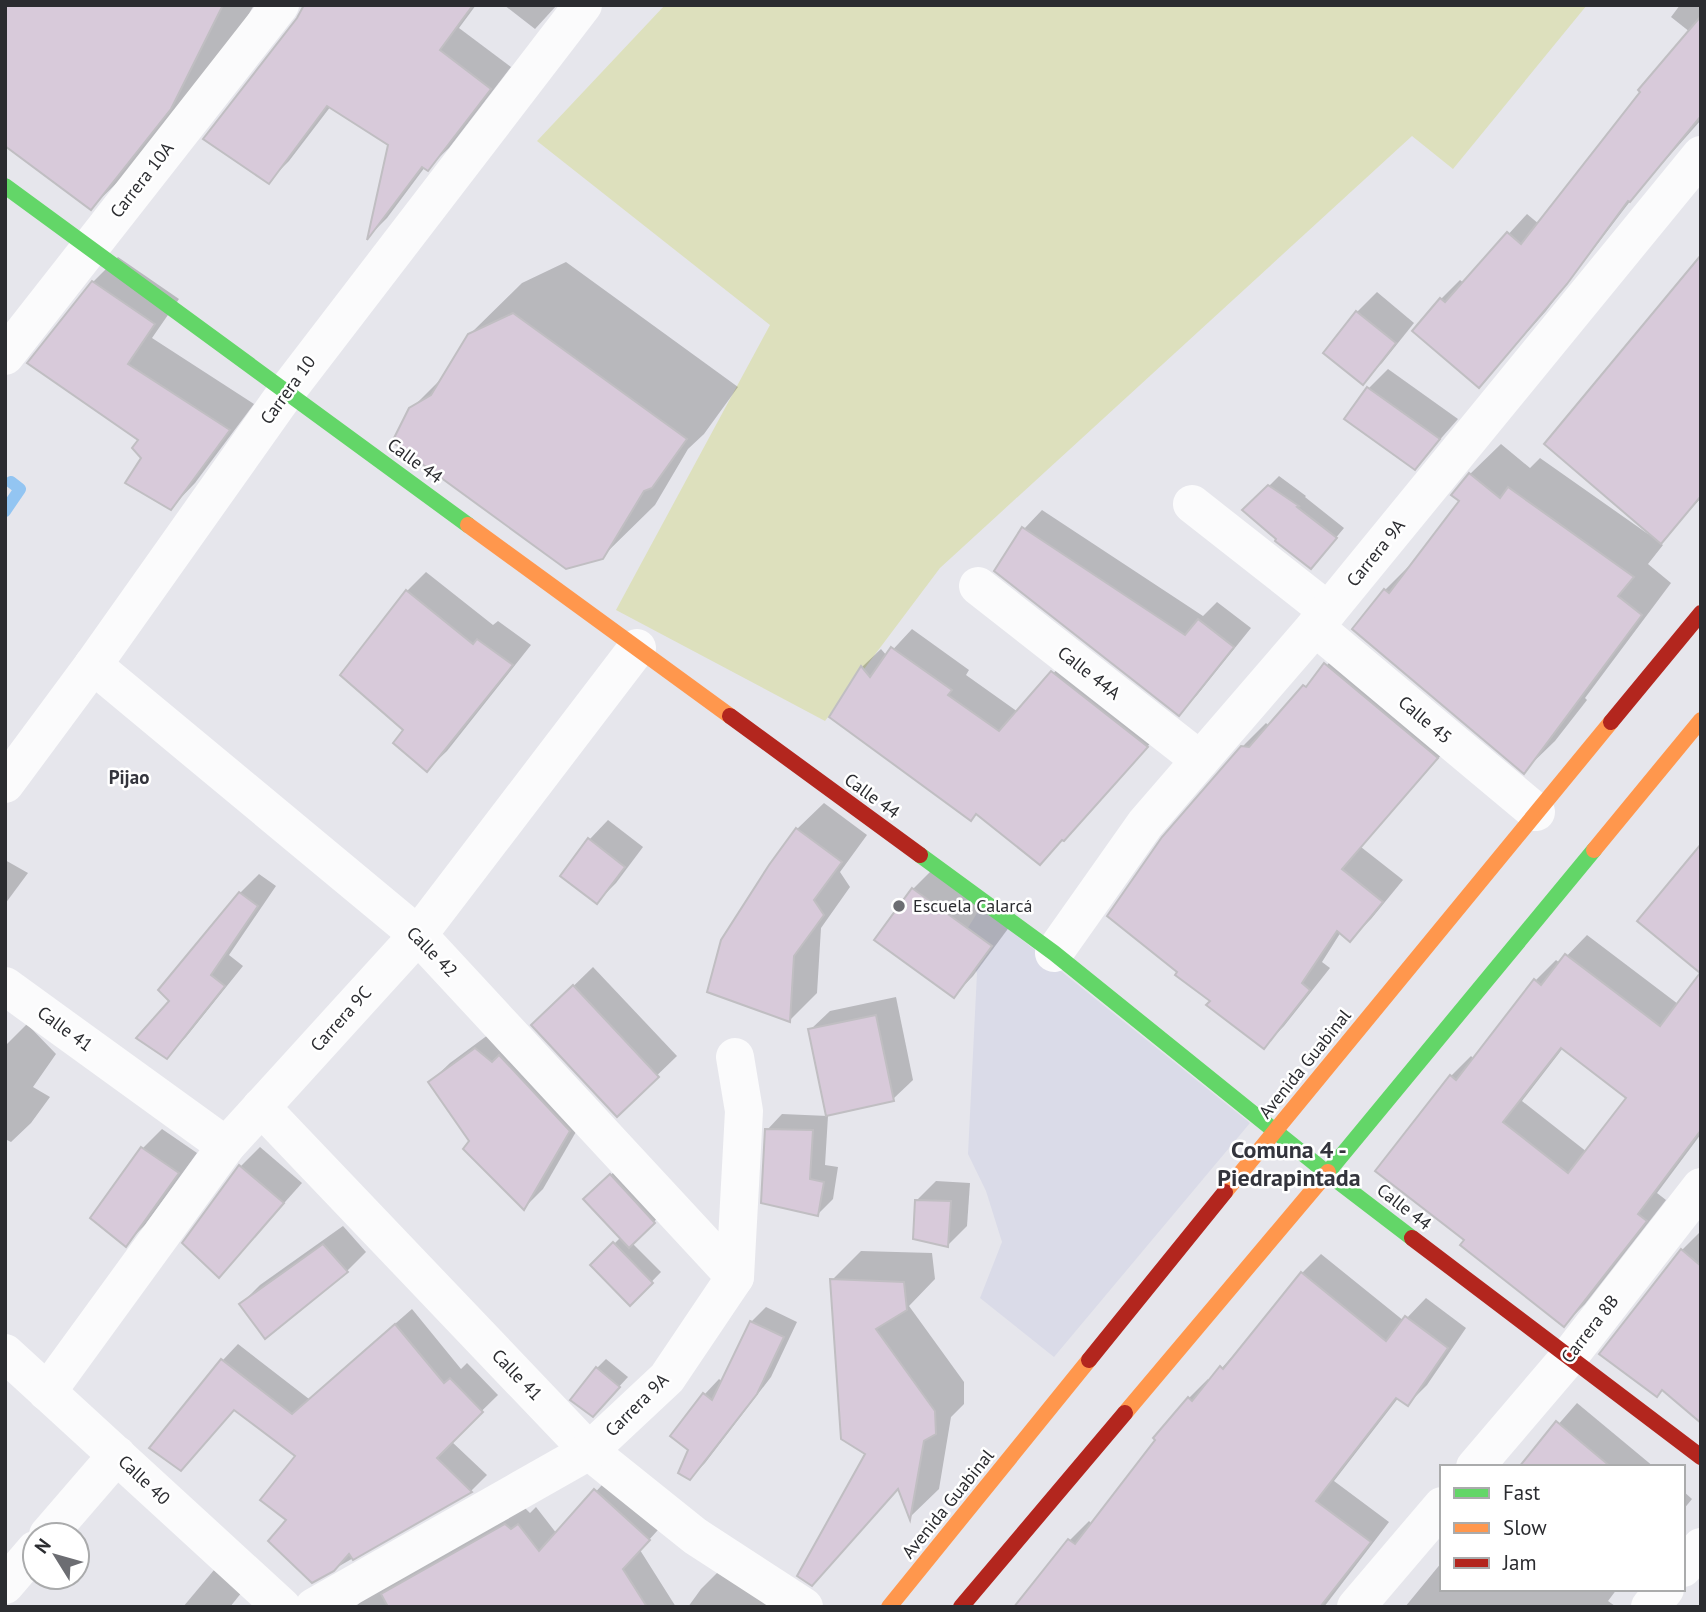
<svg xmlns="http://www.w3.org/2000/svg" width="1706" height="1612" font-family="'PT Sans',sans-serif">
<rect width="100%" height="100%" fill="#e6e6ec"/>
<path fill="#dadbe8" d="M981,907L1250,1123L1054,1357L980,1298L1002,1242L986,1191L968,1154L977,973L959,942Z"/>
<path fill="#dde0bd" d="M665,5H1587L1453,169L1412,136L940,568L825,721L616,610L770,325L537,141Z"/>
<g fill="#0003" fill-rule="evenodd">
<path d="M5,5H254L246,19L123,177L91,208Z"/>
<path d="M307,5H476L459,28L511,67L449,148L428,168L425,167L387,218L370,235L389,144L331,106L289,161L269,181Z"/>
<path d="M504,5H557L535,29Z"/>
<path d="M1680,5H1701V120L1638,191L1546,311L1479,386L1441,299L1460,280L1464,283L1527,214L1539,224L1690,32L1671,17Z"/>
<path d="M118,257L179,299L152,338L254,404L195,483L171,508L143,458L140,440L93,282Z"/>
<path d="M1701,258V498L1660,543L1663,545L1648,564L1671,583L1585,698L1587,700L1555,741L1524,771L1354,629L1385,590L1416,559L1461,500L1470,474L1501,444L1530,468L1540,458L1648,534Z"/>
<path d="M566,262L738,387L704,434L688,449L655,505L602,557L410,410L446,374L469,335L522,283Z"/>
<path d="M1377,292L1414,323L1382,363L1362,382L1325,353L1357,312Z"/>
<path d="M1388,369L1458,419L1415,468L1369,388Z"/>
<path d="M1279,476L1306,496L1305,497L1344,528L1320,557L1245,510Z"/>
<path d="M1042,510L1203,616L1217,602L1251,628L1197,695L1179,714L1024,529Z"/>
<path d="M426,572L493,625L498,621L531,645L447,751L427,770L406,730L407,591Z"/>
<path d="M912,629L969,670L966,675L1018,712L1072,653L1165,727L1064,839L977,812L862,667L881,649L887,656Z"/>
<path d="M1347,644L1458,736L1361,847L1403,880L1371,919L1350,940L1341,932L1322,962L1330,968L1284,1026L1263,1047L1212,1001L1164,839L1245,744L1266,723L1269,726Z"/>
<path d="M824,803L867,835L840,872L850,887L821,928L817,993L790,1020L797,829Z"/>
<path d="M608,820L643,847L616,883L597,902L589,840Z"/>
<path d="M5,860L28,873L5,904Z"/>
<path d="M932,870L1010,926L973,976L954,996L876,940L913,889Z"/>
<path d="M259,874L276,886L229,955L243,966L186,1037L167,1057L171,1001L240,893Z"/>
<path d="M1587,935L1678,1004L1701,975V1134L1657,1193L1666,1200L1585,1304L1564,1325L1467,1239L1451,1076L1471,1056L1474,1059L1536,980L1556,960L1560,963ZM1563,1048L1629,1098L1587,1152L1522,1101Z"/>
<path d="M593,967L677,1056L617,1114L553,1006Z"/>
<path d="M896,997L913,1080L893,1099L810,1030L830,1011Z"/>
<path d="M27,1024L56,1054L33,1087L50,1097L31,1123L11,1142L5,1139V1046Z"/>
<path d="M496,1029L588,1111L543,1189L524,1208L472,1141L430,1082L450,1063Z"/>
<path d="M782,1114L828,1116L825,1165L838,1167L833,1199L818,1214L767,1130Z"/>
<path d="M162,1129L197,1153L145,1225L126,1244L143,1148Z"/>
<path d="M260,1147L302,1183L219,1276L185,1243L241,1166Z"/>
<path d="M620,1166L663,1213L632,1243L661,1272L630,1304L593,1265L621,1237L586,1199Z"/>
<path d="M936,1181L970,1183L967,1226L948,1245L917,1200Z"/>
<path d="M343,1226L366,1252L347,1271L241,1304L260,1285Z"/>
<path d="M1700,1232H1701V1420L1682,1250Z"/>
<path d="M861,1251L932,1253L935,1279L909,1306L964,1382V1404L951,1417L939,1489L911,1516L899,1488L811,1584L867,1453L832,1280Z"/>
<path d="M1321,1254L1404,1321L1426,1298L1466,1328L1427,1385L1408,1404L1399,1397L1334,1481L1389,1522L1324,1607H1013L1030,1589L1070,1540L1089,1521L1092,1524L1189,1398L1208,1379L1210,1381L1240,1348L1302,1273Z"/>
<path d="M766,1307L797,1322L771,1377L705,1463L690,1478V1450L704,1395L719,1379L723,1382L751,1322Z"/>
<path d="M412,1309L461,1369L467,1363L498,1395L451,1441L487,1475L471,1491L313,1581L288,1520L298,1455L235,1408L152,1448L223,1360L238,1344L309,1399Z"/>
<path d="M606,1359L628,1377L602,1405L597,1368Z"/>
<path d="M1577,1403L1654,1467H1521Z"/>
<path d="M613,1473L666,1521L640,1550L676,1607H355L366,1597L524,1507L530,1513L536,1507L557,1534Z"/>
<path d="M1683,1491L1692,1499L1683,1510Z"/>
<path d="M1442,1562V1589H1617L1608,1601L1615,1606L1405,1607Z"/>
<path d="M214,1570L242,1592L230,1607H183Z"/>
<path d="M719,1571L771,1607H688L701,1589Z"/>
</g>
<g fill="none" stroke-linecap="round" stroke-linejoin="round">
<path stroke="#93c5f2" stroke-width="12" d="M5,511L20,489L11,482"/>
</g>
<g fill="#d8cada" stroke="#c0bec2" stroke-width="2" fill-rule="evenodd">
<path d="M5,5H223L171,109L91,210L5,146Z"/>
<path d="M304,5H473L440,50L491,89L428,171L422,167L367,240L388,145L327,106L269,184L203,139L297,18Z"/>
<path d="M1701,16V116L1630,202L1628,201L1567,284L1479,388L1412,331L1440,298L1445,302L1507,232L1521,244L1640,92L1638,90Z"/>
<path d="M1701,255V496L1661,544L1544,444Z"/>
<path d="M92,281L155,324L128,364L230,430L171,510L125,483L141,458L132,448L138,440L27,363Z"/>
<path d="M1356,311L1396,343L1363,385L1323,353Z"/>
<path d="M513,313L687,439L652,488L644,491L603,559L566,569L392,442L409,408L431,395L468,334Z"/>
<path d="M1367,387L1440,439L1415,470L1344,419Z"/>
<path d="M1469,473L1500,498L1508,487L1634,577L1618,596L1642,615L1524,774L1352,629L1384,589L1389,593L1459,501L1451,495Z"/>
<path d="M1268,485L1299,506L1297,507L1337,538L1311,569L1275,541L1276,539L1242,510Z"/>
<path d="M1022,527L1185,635L1198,619L1234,647L1179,716L994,571Z"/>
<path d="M406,590L473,644L477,639L513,665L427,772L393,743L403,730L340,675Z"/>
<path d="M891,647L952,690L948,695L999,731L1051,671L1148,747L1064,841L1062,840L1040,865L976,814L971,821L829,717L861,666L870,677Z"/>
<path d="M1324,663L1438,758L1342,869L1383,902L1350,942L1337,931L1302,983L1310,990L1264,1049L1206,1005L1210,1001L1175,975L1177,972L1107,916L1162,837L1241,746L1249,747L1303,685L1306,687Z"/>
<path d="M796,828L842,862L814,900L824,915L794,956L790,1022L707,992L721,940L769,865Z"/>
<path d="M588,838L625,867L597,904L560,876Z"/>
<path d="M1701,844V1130L1638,1214L1647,1221L1564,1327L1460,1245L1464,1240L1375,1171L1450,1075L1456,1080L1534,979L1541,985L1565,954L1660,1026L1700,973L1637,921ZM1561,1048L1626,1098L1568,1173L1503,1122Z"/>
<path d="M912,888L992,946L954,998L874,940Z"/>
<path d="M239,892L258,906L211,975L225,986L167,1059L136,1038L169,1001L158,990Z"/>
<path d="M573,985L659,1077L617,1117L531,1025Z"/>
<path d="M876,1015L894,1101L826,1116L808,1029Z"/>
<path d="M475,1048L492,1062L499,1055L570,1131L524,1210L463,1149L469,1141L428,1082Z"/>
<path d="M765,1129L813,1130L810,1179L824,1182L818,1216L761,1203Z"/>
<path d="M141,1147L179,1173L126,1247L90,1218Z"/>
<path d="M239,1165L284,1203L219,1278L182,1243Z"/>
<path d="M610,1174L655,1223L629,1248L583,1199Z"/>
<path d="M915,1200L951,1201L948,1247L913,1239Z"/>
<path d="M613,1242L653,1283L630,1306L590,1265Z"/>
<path d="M323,1244L348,1272L265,1339L239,1304Z"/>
<path d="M1681,1249L1701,1266V1423L1662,1390L1657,1397L1599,1354Z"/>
<path d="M1301,1272L1386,1341L1405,1316L1448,1348L1408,1406L1396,1398L1316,1501L1371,1542L1320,1607H1014L1068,1539L1075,1544L1155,1440L1153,1438L1188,1397L1192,1401L1220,1366L1223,1369Z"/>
<path d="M830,1279L904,1282L907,1310L876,1329L935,1411L936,1434L924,1441L910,1520L898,1489L812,1586L797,1576L865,1454L841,1439Z"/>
<path d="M750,1321L784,1337L757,1394L690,1480L678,1473L688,1450L670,1436L703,1393L712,1400Z"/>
<path d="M395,1324L444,1383L450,1378L483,1412L437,1458L472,1492L353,1560L349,1554L334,1571L312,1583L268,1541L286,1520L260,1500L295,1456L234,1410L181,1471L149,1448L221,1359L292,1414Z"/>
<path d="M596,1367L620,1387L593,1417L570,1400Z"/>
<path d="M1556,1421L1611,1467H1519Z"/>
<path d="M594,1489L650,1540L623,1569L647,1607H388L381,1594L505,1524L511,1529L518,1524L539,1551Z"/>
</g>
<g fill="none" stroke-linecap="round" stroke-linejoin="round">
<g stroke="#fbfbfc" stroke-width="38">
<path d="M5,356L280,5"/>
<path d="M1192,504L1328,611"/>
<path d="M978,586L1200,760"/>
<path d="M1315,627L1536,812"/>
<path d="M93,665L418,935L735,1277"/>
<path d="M5,784L93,665L287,391L583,5"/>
<path d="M1054,953L1145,824L1315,627L1701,155"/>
<path d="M5,986L226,1146"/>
<path d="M261,1107L589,1451L695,1536L804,1607"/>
<path d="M5,1353L282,1607"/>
<path d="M47,1392L226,1146L418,935L637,648"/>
<path d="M1475,1467L1568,1358L1701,1187"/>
<path d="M48,1535L117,1455"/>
<path d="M1683,1568L1701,1547"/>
<path d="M5,1585L35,1550"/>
<path d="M314,1607L589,1451L667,1378L735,1277L744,1111L735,1057"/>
<path d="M1356,1607L1442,1506"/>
<path d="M1650,1607L1665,1589"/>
</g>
<g stroke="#63d668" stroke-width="16">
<path d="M5,186L468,525"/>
<path d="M920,855L1054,953L1327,1173L1412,1238"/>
<path d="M1328,1172L1594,850"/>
</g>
<g stroke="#ff974d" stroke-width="16">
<path d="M468,525L730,716"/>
<path d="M1594,850L1701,720"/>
<path d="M1225,1192L1611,722"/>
<path d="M1125,1413L1328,1172"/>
<path d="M889,1607L1089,1360"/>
</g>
<g stroke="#b3261e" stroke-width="16">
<path d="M730,716L920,855"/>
<path d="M1611,722L1701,613"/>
<path d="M1412,1238L1701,1457"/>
<path d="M1089,1360L1225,1192"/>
<path d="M961,1607L1125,1413"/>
</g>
</g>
<circle fill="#6c6d72" stroke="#fff" stroke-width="2.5" cx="899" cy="906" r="7"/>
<g text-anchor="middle" stroke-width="5" stroke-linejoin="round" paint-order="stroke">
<g font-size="18" fill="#2b2c30" stroke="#fff">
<text transform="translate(142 180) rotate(-52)" y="6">Carrera 10A</text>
<text transform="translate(288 390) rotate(-54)" y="6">Carrera 10</text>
<text transform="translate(415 461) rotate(36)" y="6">Calle 44</text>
<text transform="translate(1376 553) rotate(-51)" y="6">Carrera 9A</text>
<text transform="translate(1089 673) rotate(38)" y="6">Calle 44A</text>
<text transform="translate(1425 720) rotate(40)" y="6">Calle 45</text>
<text transform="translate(872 796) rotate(36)" y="6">Calle 44</text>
<text transform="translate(432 952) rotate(45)" y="6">Calle 42</text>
<text transform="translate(341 1019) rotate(-48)" y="6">Carrera 9C</text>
<text transform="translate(65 1029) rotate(36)" y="6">Calle 41</text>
<text transform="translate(1305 1064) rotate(-51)" y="6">Avenida Guabinal</text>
<text transform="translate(1404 1207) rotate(38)" y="6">Calle 44</text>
<text transform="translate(1590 1329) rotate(-52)" y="6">Carrera 8B</text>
<text transform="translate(517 1375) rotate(46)" y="6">Calle 41</text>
<text transform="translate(637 1405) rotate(-45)" y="6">Carrera 9A</text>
<text transform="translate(144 1480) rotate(43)" y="6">Calle 40</text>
<text transform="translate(948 1504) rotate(-51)" y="6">Avenida Guabinal</text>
</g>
<g font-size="18" fill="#2b2c30" stroke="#fff" text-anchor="start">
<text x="913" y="912">Escuela Calarcá</text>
</g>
<g font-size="19" font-weight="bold" fill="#33343c" stroke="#fff">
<text x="129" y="784">Pijao</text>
</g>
<g font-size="24" font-weight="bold" fill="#33343c" stroke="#fff">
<text x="1289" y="1158">Comuna 4 -<tspan x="1289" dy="28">Piedrapintada</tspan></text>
</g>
</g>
<rect width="1706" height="1612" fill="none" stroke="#2b2c30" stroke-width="14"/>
<rect x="1440" y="1465" width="245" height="126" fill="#ffffff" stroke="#aaabac" stroke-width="2"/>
<rect x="1454" y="1488" width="35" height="10" fill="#63d668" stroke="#aaabac" stroke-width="2"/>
<text x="1503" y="1500" font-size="21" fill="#2b2c30">Fast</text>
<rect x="1454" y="1523" width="35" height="10" fill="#ff974d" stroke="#aaabac" stroke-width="2"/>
<text x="1503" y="1535" font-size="21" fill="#2b2c30">Slow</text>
<rect x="1454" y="1558" width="35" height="10" fill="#b3261e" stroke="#aaabac" stroke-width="2"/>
<text x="1503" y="1570" font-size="21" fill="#2b2c30">Jam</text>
<g transform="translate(56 1556) rotate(307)"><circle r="33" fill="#ffffff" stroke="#aaabac" stroke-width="2"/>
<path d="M0-5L12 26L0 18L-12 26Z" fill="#6c6d72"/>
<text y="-10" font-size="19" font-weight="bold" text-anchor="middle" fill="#2b2c30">N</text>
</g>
</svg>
